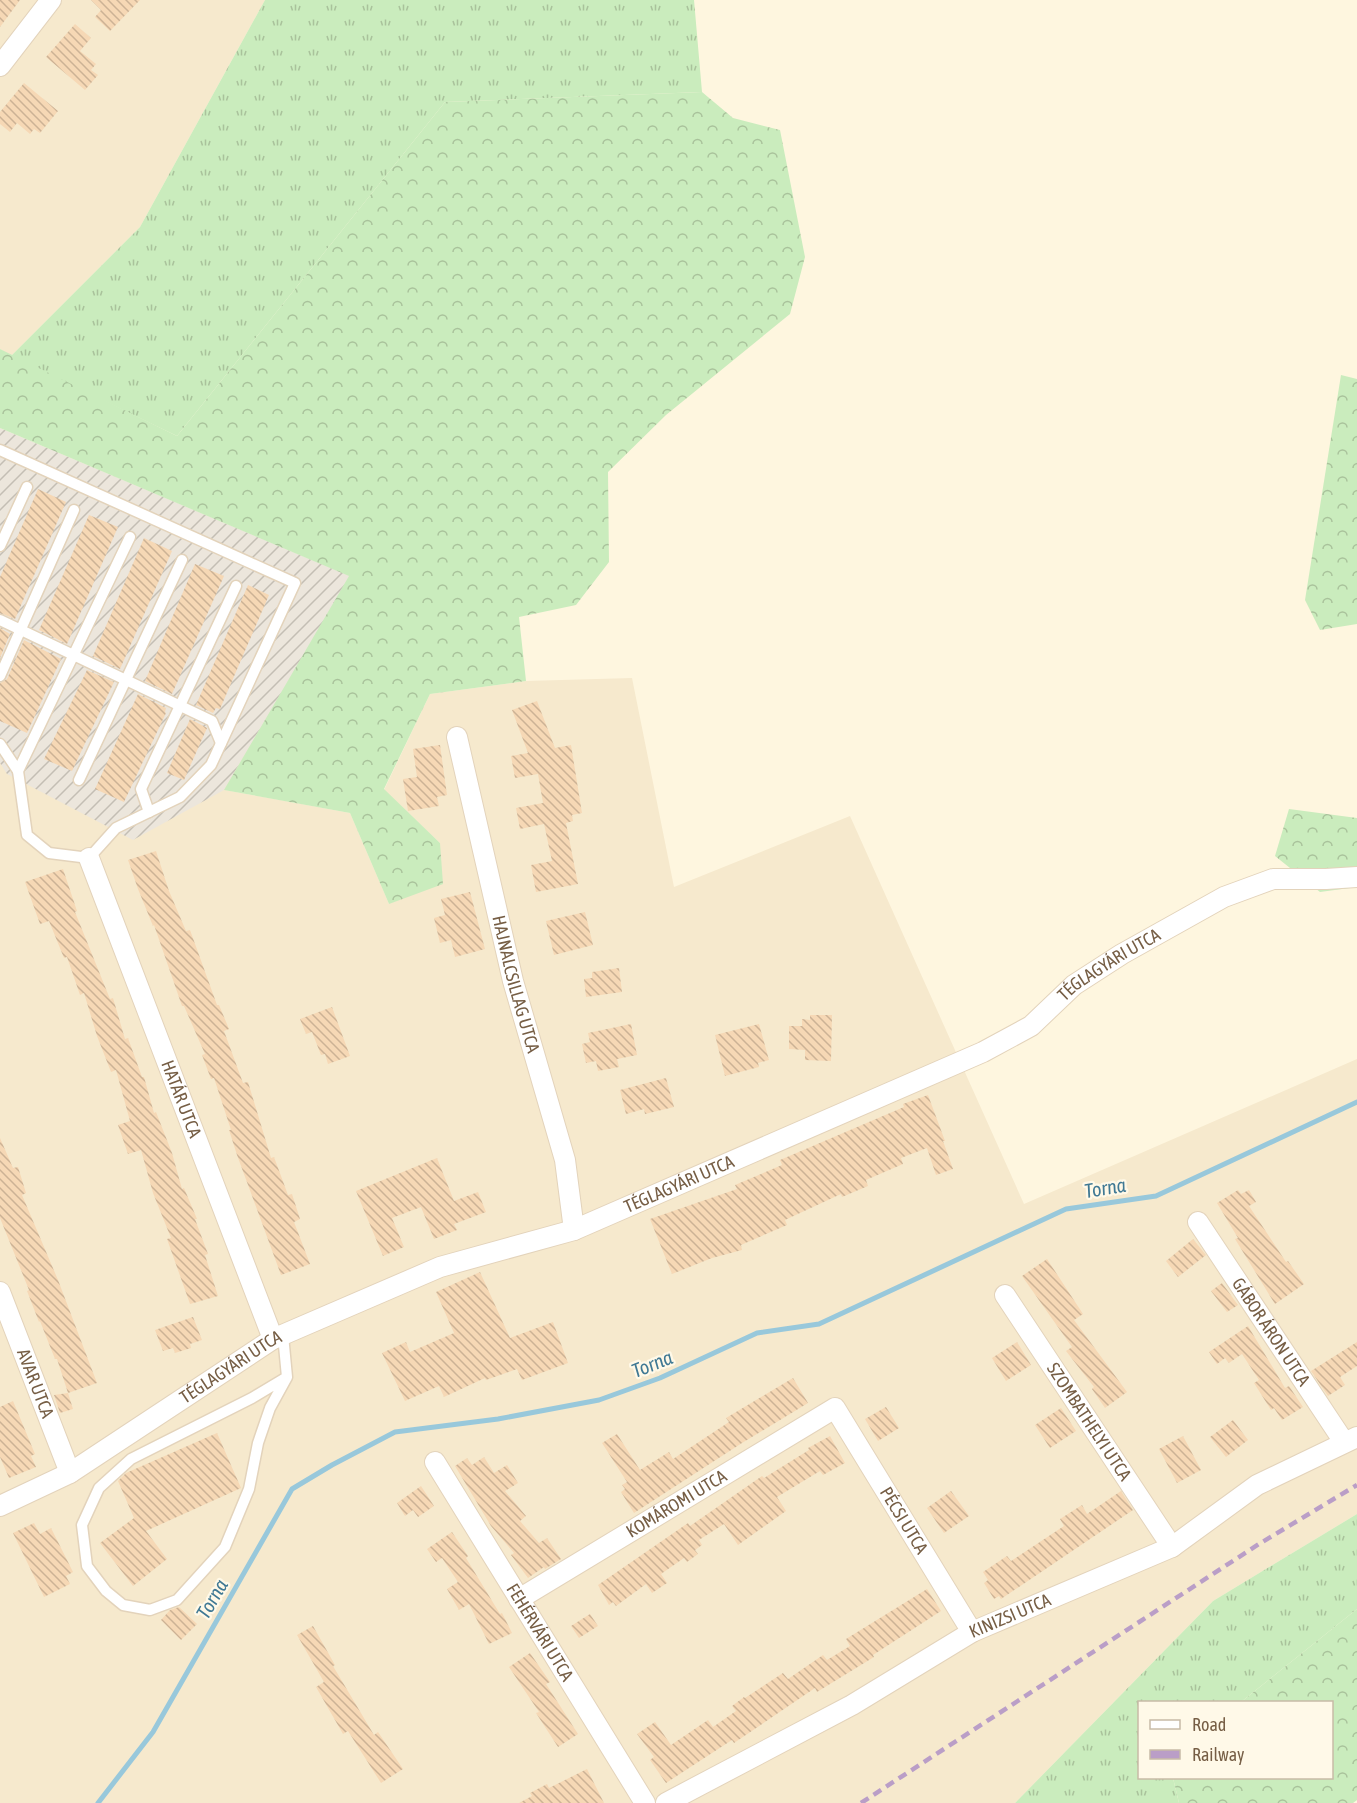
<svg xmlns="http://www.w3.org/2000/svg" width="1357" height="1803" font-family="'Asap Condensed',sans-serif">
<defs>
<pattern id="industrial-furrows" width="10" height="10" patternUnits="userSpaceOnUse" patternTransform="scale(1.5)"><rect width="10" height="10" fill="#ece6dc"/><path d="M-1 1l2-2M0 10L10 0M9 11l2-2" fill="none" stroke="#c4beb4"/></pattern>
<pattern id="grass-tufts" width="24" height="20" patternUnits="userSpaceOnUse" patternTransform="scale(1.5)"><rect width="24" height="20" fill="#caecbd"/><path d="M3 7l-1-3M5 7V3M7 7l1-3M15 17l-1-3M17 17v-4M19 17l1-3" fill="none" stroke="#a9c29b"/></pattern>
<pattern id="forest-crowns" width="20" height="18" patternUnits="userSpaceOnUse" patternTransform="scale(1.5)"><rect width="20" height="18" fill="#caecbd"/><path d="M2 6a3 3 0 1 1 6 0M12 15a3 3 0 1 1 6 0" fill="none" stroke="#a9c29b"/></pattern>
<pattern id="building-back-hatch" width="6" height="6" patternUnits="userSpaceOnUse" patternTransform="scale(1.5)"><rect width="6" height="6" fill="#f6d8b5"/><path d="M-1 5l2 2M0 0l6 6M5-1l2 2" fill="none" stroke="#ccb295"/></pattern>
</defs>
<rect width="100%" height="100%" fill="#fef6df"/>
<g fill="#f6e9cd">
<path d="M0,0H265L140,227L11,356L0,349Z"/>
<path d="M0,428L336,600L225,790L350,813L389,904L440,843L384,790L430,694L526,681L632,678L674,887L850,816L1024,1204L1357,1059V1514L1213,1601L1015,1803H0Z"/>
</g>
<path fill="url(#industrial-furrows)" d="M0,428L350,576L224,790L133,840L7,774L0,763Z"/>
<g fill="url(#grass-tufts)">
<path d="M265,0H694L702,92L445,102L177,436L11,356L140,227Z"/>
<path d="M1357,1514V1609L1241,1702H1140V1778H1173L1179,1803H1015L1213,1601Z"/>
</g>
<g fill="url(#forest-crowns)">
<path d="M702,92L733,118L780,130L805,257L790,314L666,415L608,472L609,562L576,605L519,617L526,681L430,694L384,789L440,843L443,884L389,904L350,813L224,790L349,576L0,428V349L177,436L445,102Z"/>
<path d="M1341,375L1357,379V624L1320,630L1305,600Z"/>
<path d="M1289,809L1357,818V887L1320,892L1275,856Z"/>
<path d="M1357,1609V1800L1353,1803H1179L1173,1778H1332V1702H1241Z"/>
</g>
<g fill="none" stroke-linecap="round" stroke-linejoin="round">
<path stroke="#98c8db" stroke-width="5" d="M98,1803L153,1732L292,1489L332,1465L395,1432L498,1419L599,1400L660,1378L757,1333L819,1324L1066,1209L1156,1196L1357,1102"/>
</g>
<g fill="url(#building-back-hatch)">
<path d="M0,0H20L0,27Z"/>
<path d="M91,0H140L110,31L95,17L101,10Z"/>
<path d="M75,24L91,38L80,51L96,64L91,70L98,75L85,90L46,57Z"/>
<path d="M24,83L58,111L40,133L34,129L30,134L17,123L10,132L0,124V112Z"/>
<path d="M38,489L66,502L15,619L0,613V577Z"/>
<path d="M89,515L118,527L67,644L39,630Z"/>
<path d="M144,538L172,551L120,669L93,656Z"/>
<path d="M195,564L224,576L172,694L145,681Z"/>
<path d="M248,585L269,595L220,709L216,708L213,713L196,705Z"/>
<path d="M0,628L10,634L0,658Z"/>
<path d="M24,640L61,659L27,733L0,721V683L7,679Z"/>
<path d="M87,670L114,682L72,771L44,759Z"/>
<path d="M138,694L166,708L165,712L166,713L124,802L95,789Z"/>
<path d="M537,701L555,748L571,745L582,813L572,815L573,821L566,823L578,884L536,892L531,865L552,861L544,824L520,829L516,808L543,803L538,774L515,778L511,756L528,753L512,710Z"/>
<path d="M190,719L207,728L184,780L167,773Z"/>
<path d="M440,745L447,795L437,797L439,806L408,811L403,779L417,777L413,749Z"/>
<path d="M156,851L169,891L186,931L190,930L217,1005H219L229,1029L224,1031L243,1083L248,1082L271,1158L274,1157L288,1195L292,1194L300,1219L294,1222L310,1264L281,1275L237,1155L229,1130H231L214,1078L211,1079L202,1055L205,1054L184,1006H182L154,925L153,926L138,889L128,860Z"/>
<path d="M63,869L77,911L75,912L110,999L113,998L125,1039L128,1038L142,1077H144L154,1113L156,1112L172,1153L182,1189L184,1188L197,1219H195L208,1254L205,1255L218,1296L190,1304L167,1239L171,1238L153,1193L141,1150L128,1154L118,1125L130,1121L116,1070L111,1072L97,1036L84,993L80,995L67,957L64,958L49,921L40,924L25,882Z"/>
<path d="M470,892L485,949L455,957L451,940L440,943L434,918L445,915L441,899Z"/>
<path d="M585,912L593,945L554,955L546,921Z"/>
<path d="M619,968L622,992L586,997L584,979L592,978V972Z"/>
<path d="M332,1007L350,1056L328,1064L325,1054L321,1055L312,1032L306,1034L300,1019Z"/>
<path d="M810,1015H832L831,1061L805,1060V1050L789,1049V1026H802V1019L810,1020Z"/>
<path d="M631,1024L637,1055L617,1059L619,1067L598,1071L596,1061L586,1063L582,1044L590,1042L588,1033Z"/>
<path d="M759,1024L769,1060L758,1063L759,1067L725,1076L715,1035Z"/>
<path d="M666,1078L674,1107L645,1114L644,1109L626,1114L620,1090Z"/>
<path d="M928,1095L945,1141H943L953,1169L936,1175L927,1148L901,1158L903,1164L866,1180L868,1186L842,1197L841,1194L785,1220L787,1225L741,1245L742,1250L712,1258L672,1274L650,1219L737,1189L735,1185L782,1165L780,1160L904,1107L903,1104Z"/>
<path d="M0,1138L13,1168L18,1167L26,1193L22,1195L58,1280L97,1383L68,1393L57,1359H55L40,1321L39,1322L27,1291L29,1290L0,1218Z"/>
<path d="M437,1158L454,1201L478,1192L486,1212L454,1224L457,1230L434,1239L421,1207L392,1218L404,1247L383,1256L356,1191Z"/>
<path d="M1238,1190L1241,1194L1249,1190L1256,1202L1249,1206L1286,1262L1288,1261L1304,1284L1275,1304L1235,1239L1238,1238L1217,1203Z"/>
<path d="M1193,1239L1206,1255L1178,1277L1166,1261Z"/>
<path d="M1047,1259L1083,1314L1074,1320L1127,1392L1105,1408L1092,1389L1094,1387L1066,1351L1072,1347L1022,1276Z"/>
<path d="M480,1272L510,1338L553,1322L568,1363L522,1380L517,1369L486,1380L485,1378L444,1397L439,1386L405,1401L382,1353L406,1342L410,1352L454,1333L436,1292Z"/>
<path d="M1222,1283L1238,1305L1227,1312L1211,1291Z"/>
<path d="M193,1317L202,1340L190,1344L191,1348L175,1353L173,1348L163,1351L155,1330Z"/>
<path d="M1248,1326L1285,1388L1289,1386L1303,1407L1282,1420L1274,1408L1271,1410L1254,1383L1259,1380L1242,1354L1229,1363L1225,1358L1217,1364L1209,1352Z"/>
<path d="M1017,1342L1031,1365L1006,1381L992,1358Z"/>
<path d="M1357,1342V1366L1340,1377L1345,1385L1328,1396L1311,1371Z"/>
<path d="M793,1378L808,1403L742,1443L634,1513L621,1492L625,1489L622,1485L627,1482L602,1443L617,1434L640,1470L669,1452L673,1459L729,1422L726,1418Z"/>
<path d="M68,1393L73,1409L60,1413L54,1395Z"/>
<path d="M13,1401L35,1454L31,1456L36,1467L9,1478L0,1457V1407Z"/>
<path d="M886,1407L899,1428L878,1441L865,1419Z"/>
<path d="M1061,1408L1076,1431L1050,1448L1035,1425Z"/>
<path d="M1233,1420L1248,1440L1226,1457L1210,1437Z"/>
<path d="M217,1433L241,1488L146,1531L167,1559L133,1586L100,1543L134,1518L118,1481L126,1473Z"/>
<path d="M830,1436L845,1463L823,1475L820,1471L777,1497L786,1511L738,1545L724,1524L699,1540L702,1545L695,1550L698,1554L687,1562L684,1558L661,1574L667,1583L652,1593L646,1584L616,1606L613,1602L609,1605L598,1585L688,1523L690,1526L762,1476L764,1478L809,1450L808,1448Z"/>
<path d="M1183,1436L1201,1470L1177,1483L1159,1449Z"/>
<path d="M484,1457L494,1473L507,1465L518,1483L505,1491L526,1516L520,1521L539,1543L547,1538L561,1559L545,1569L544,1567L528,1578L511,1555L514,1553L491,1526L455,1466L467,1458L472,1465Z"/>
<path d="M421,1486L434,1506L418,1517L413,1510L405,1516L397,1503Z"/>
<path d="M951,1491L969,1516L944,1533L927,1508Z"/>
<path d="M1121,1491L1133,1510L1001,1599L999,1596L994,1599L984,1583L988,1580L983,1572L1007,1556L1011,1561L1064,1526L1060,1519L1082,1505L1087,1514Z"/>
<path d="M34,1523L40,1534L51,1528L73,1572L66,1576L70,1584L44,1597L13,1533Z"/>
<path d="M452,1532L468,1556L466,1558L500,1614L502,1613L512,1633L489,1644L469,1604L459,1610L447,1589L458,1582L442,1558L436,1562L427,1549Z"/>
<path d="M927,1589L941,1611L873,1655L874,1657L817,1692L815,1688L734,1743L732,1740L666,1783L650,1760L654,1757L637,1734L655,1722L671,1745L708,1720L713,1727L736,1711L732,1706L744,1697L745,1698L783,1673L788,1679L823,1655L827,1660L850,1646L846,1639Z"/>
<path d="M179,1607L197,1624L181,1640L161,1620L170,1610Z"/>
<path d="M590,1614L598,1626L579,1638L571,1626Z"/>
<path d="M313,1626L335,1665L333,1666L374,1735L378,1732L403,1769L381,1783L348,1731L343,1734L316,1687L324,1682L297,1635Z"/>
<path d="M530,1653L550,1682L546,1684L578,1734L558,1747L536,1713L539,1712L509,1667Z"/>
<path d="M587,1769L604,1803H519L532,1796L530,1793L547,1784L549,1788Z"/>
</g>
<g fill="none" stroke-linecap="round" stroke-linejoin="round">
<defs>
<g id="lane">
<path d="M0,450L295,583L211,765L180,797L116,828L89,858L49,853L27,835L18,771L130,537"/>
<path d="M0,546L27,487"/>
<path d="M0,620L212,721L221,743"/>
<path d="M0,676L74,510"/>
<path d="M0,744L18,771"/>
<path d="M79,780L182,560"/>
<path d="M149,812L141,789L236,586"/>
<path d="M283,1335L287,1377L270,1408L258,1443L249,1489L225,1547L177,1600L150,1610L123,1605L106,1591L87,1566L82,1525L99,1488L131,1459L252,1398L287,1377"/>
</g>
<g id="street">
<path d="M0,66L51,0"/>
<path id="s1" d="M457,737L513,981L565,1160L574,1230"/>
<path id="s2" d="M89,858L273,1339"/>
<path id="s3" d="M1198,1222L1344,1442"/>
<path id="s4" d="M0,1292L70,1473"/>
<path id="s5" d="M1005,1295L1172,1547"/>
<path id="s6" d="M435,1462L645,1803"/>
<path id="s7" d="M0,1506L70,1473L273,1339L440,1267L574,1230L983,1052L1031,1026L1074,985L1122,954L1224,897L1273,879H1326L1357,877"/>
<path id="s8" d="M519,1599L835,1408L972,1632"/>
<path id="s9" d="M666,1803L852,1705L972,1632L1172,1547L1257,1485L1357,1437"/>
</g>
</defs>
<use href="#lane" stroke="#e3d3bb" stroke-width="13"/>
<use href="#street" stroke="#e3d3bb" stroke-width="22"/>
<use href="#lane" stroke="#fff" stroke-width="10"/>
<use href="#street" stroke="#fff" stroke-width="20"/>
<path stroke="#ba9ec7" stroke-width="4.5" stroke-dasharray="9 6" stroke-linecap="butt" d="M861,1803L1259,1544L1357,1485"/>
</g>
<g text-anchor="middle" stroke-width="4.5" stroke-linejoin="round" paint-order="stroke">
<g font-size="18" fill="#765e45" stroke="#fff9e8">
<text dy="6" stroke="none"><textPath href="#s7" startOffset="1242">TÉGLAGYÁRI UTCA</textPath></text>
<text dy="6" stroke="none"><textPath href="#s1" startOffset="254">HAJNALCSILLAG UTCA</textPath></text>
<text dy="6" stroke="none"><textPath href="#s2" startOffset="258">HATÁR UTCA</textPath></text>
<text dy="6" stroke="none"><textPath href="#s7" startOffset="756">TÉGLAGYÁRI UTCA</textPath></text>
<text dy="6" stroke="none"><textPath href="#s3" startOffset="132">GÁBOR ÁRON UTCA</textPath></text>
<text dy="6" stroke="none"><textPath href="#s7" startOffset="270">TÉGLAGYÁRI UTCA</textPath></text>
<text dy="6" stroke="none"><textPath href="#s4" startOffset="98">AVAR UTCA</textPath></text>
<text dy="6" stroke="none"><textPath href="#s5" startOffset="152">SZOMBATHELYI UTCA</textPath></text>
<text dy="6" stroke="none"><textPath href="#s8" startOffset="184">KOMÁROMI UTCA</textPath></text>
<text dy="6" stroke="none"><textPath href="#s8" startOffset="501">PÉCSI UTCA</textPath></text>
<text dy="6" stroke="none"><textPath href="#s9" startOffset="392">KINIZSI UTCA</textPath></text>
<text dy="6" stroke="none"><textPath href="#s6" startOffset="200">FEHÉRVÁRI UTCA</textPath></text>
</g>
<g font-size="20" font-style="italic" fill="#407994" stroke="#fff9e8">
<text transform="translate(1105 1188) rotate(-9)" y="7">Torna</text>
<text transform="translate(652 1364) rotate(-22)" y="7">Torna</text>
<text transform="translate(212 1599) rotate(-60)" y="7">Torna</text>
</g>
</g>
<rect x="1138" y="1701" width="195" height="78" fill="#fff9e8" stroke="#c8bba7" stroke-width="1.5"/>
<rect x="1150" y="1720" width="30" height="9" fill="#ffffff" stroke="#c8bba7" stroke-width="1.5"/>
<text x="1192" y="1731" font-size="18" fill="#765e45">Road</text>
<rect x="1150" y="1750" width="30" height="9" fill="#ba9ec7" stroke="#c8bba7" stroke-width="1.5"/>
<text x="1192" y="1761" font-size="18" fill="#765e45">Railway</text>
</svg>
